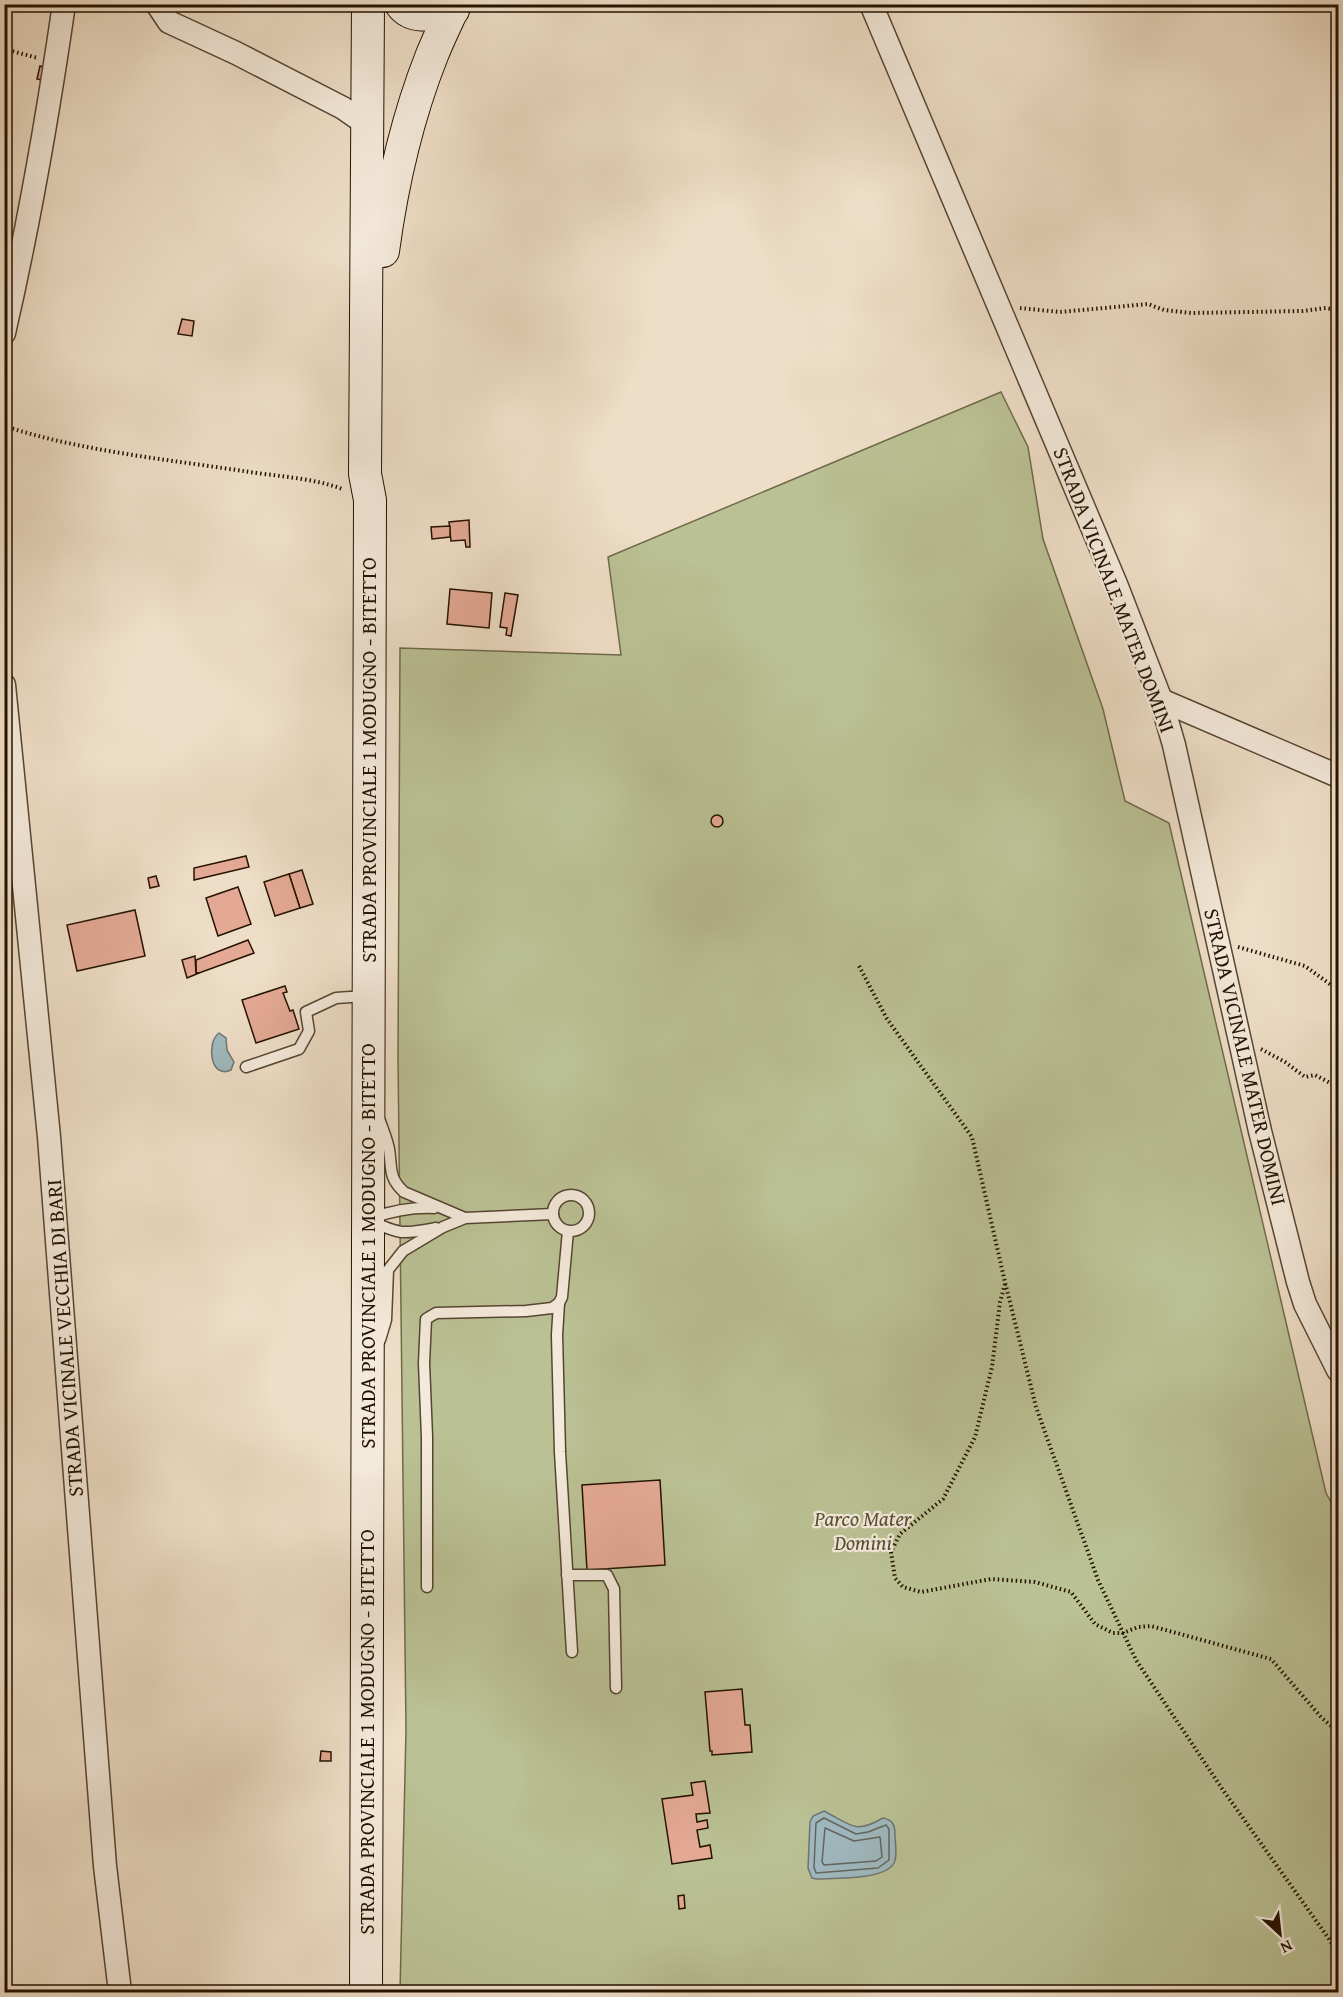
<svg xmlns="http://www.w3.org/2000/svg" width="1343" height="1997" font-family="'Gentium Book Plus',serif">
<rect width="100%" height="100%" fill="#eedec7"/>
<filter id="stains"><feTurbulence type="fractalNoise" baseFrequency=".00333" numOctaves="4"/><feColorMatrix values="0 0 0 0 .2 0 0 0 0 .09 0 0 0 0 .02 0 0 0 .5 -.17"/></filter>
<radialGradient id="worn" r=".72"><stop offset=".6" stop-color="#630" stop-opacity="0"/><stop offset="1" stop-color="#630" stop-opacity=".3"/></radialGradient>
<path fill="#bac194" stroke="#6f6a4a" stroke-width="1.5" d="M1001,392L1028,447L1043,539L1103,709L1125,801L1169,823L1326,1493L1338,1515V1992H400L406,1730L398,1059L400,648L621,655L608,557Z"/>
<g fill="#9fb9c0" stroke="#6e7673" stroke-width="1.5">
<path d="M219,1033L226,1038L227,1050L234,1062L231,1070C210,1080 206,1042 219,1033Z"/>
<path d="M824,1811C850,1824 854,1835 883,1818C893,1820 895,1825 895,1835C895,1843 898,1856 894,1863C885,1880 835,1878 817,1879L812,1878L808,1868L810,1822L813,1816Z"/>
</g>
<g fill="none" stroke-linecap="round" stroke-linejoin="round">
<g stroke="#626660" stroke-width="1.5">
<path d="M824,1818L856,1834L868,1832L886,1825L889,1829V1860L878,1868L816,1873L814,1867L816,1823Z"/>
<path d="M825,1828L854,1841L880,1837L882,1857L876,1861L824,1865L822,1862Z"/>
</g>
</g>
<g fill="#e4a995" stroke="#241200" stroke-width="1.5">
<path d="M40,66L53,69L51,82L37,79Z"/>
<path d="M182,319L194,321L192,336L178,334Z"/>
<path d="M469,520L470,547H466L465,540L451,541L449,522Z"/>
<path d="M450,526V537L432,539L431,527Z"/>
<path d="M450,589L492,593L489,628L447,624Z"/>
<path d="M505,593L518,595L511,636L506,635L507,628L500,627Z"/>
<circle cx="717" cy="821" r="6"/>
<path d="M246,856L249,867L194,880V868Z"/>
<path d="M302,870L313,904L300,908L289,874Z"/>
<path d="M289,874L300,908L275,916L264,882Z"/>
<path d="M156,876L159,886L150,888L148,878Z"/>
<path d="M238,887L251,924L218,936L206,898Z"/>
<path d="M135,910L145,956L77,971L67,925Z"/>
<path d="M248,940L254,953L199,973H196V960Z"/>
<path d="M195,956L196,973H199L187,978L182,960Z"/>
<path d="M285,986L287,992L283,993L290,1011L293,1010L299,1029L256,1043L242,1000Z"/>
<path d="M660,1480L665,1565L587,1570L582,1485Z"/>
<path d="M742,1689L745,1725H750L752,1752L712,1755V1751H710L705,1692Z"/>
<path d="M321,1751L331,1752V1761H320Z"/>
<path d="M705,1781L710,1813L696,1814L697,1822L707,1820L708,1828L697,1830L700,1847L710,1845L712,1858L672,1864L662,1799L693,1795L691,1783Z"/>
<path d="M684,1895L685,1908L679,1909L678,1896Z"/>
</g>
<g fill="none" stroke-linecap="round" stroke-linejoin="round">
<defs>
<g id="lane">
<path d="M246,1067L299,1049L309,1031L306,1012L336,998L365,996"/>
<path d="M380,1121C383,1130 387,1139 389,1149C392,1168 388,1177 404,1192L465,1218"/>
<circle cx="571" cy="1213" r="18"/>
<path d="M372,1218C392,1211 413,1207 434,1208"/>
<path d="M371,1221C401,1235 403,1234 436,1228"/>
<path d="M559,1303L557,1335L560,1452L572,1652"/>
<path d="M380,1340L386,1320L388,1270L403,1251L443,1227L465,1218L553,1214"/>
<path d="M567,1575H607L614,1589L616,1688"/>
<path d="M427,1587V1437L424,1363L426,1319L436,1313L526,1311L552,1308L559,1303L562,1297L568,1231"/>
</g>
<g id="street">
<path d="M157,4L169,22L236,53L343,108L366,124"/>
<path d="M871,4L1116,584L1161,700L1174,745L1260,1131L1298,1282L1305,1304L1338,1370"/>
<path d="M4,333C29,224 48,115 64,4"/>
<path d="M4,685L49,1137L105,1866L120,1992"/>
<path d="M1161,700L1338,776"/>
</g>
<g id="secondary">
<path d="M401,4C413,21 436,13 453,10"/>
<path d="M383,251C392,184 407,118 432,55C439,38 447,21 455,4"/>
<path d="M366,1992L370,500L365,474L368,4"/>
</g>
</defs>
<use href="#lane" stroke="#564532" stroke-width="13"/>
<use href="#street" stroke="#564532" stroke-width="25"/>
<use href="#secondary" stroke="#241200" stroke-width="34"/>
<g stroke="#241200" stroke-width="4" stroke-dasharray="1.5 3" stroke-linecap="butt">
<path d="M4,49L38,58"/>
<path d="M1020,308L1060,312L1148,304L1164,310L1191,313L1303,311L1326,308L1338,310"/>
<path d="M4,426C81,451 164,459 243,471C274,476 314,478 342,489"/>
<path d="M1238,947L1305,966L1338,990"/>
<path d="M859,966L887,1019L972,1137L1004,1278L1036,1407L1098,1580L1136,1660L1223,1790L1329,1939L1338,1954"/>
<path d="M1261,1049L1285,1062L1305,1077L1315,1075L1338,1087"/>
<path d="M1005,1284L1000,1302L992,1367L975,1437L943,1499L900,1534L891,1552L895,1578L903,1587L921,1592L991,1579L1035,1582L1071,1592L1095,1624L1113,1633H1123L1138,1627L1151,1626L1271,1659L1321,1717L1338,1732"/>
</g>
<use href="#lane" stroke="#f4eadb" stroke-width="10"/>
<use href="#street" stroke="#f4eadb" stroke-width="22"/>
<use href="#secondary" stroke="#f4eadb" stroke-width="32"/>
</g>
<g text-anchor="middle" stroke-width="4.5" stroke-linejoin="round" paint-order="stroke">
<g font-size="21" fill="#241200" stroke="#f4eadb">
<text transform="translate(1114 590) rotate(69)" y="7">STRADA VICINALE MATER DOMINI</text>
<text transform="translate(369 760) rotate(-90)" y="7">STRADA PROVINCIALE 1 MODUGNO - BITETTO</text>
<text transform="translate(1245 1057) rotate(77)" y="7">STRADA VICINALE MATER DOMINI</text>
<text transform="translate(368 1246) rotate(-90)" y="7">STRADA PROVINCIALE 1 MODUGNO - BITETTO</text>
<text transform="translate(65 1338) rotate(-94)" y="7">STRADA VICINALE VECCHIA DI BARI</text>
<text transform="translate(367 1732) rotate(-90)" y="7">STRADA PROVINCIALE 1 MODUGNO - BITETTO</text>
</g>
<g font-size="21" font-style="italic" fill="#584f34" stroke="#f4eadb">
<text x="863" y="1526">Parco Mater<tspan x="863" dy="24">Domini</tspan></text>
</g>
</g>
<rect width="1343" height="1997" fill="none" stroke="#eedec7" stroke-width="24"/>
<rect x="6" y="6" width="1331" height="1985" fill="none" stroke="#241200" stroke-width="3"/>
<rect x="12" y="12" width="1319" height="1973" fill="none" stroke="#241200" stroke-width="1.5"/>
<g transform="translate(1280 1934) rotate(153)" stroke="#f4eadb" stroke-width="4.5" paint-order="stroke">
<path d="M0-4.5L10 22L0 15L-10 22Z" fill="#241200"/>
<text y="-9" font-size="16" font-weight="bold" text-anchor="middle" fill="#241200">N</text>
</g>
<rect width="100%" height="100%" filter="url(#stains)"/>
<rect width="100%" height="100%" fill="url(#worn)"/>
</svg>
